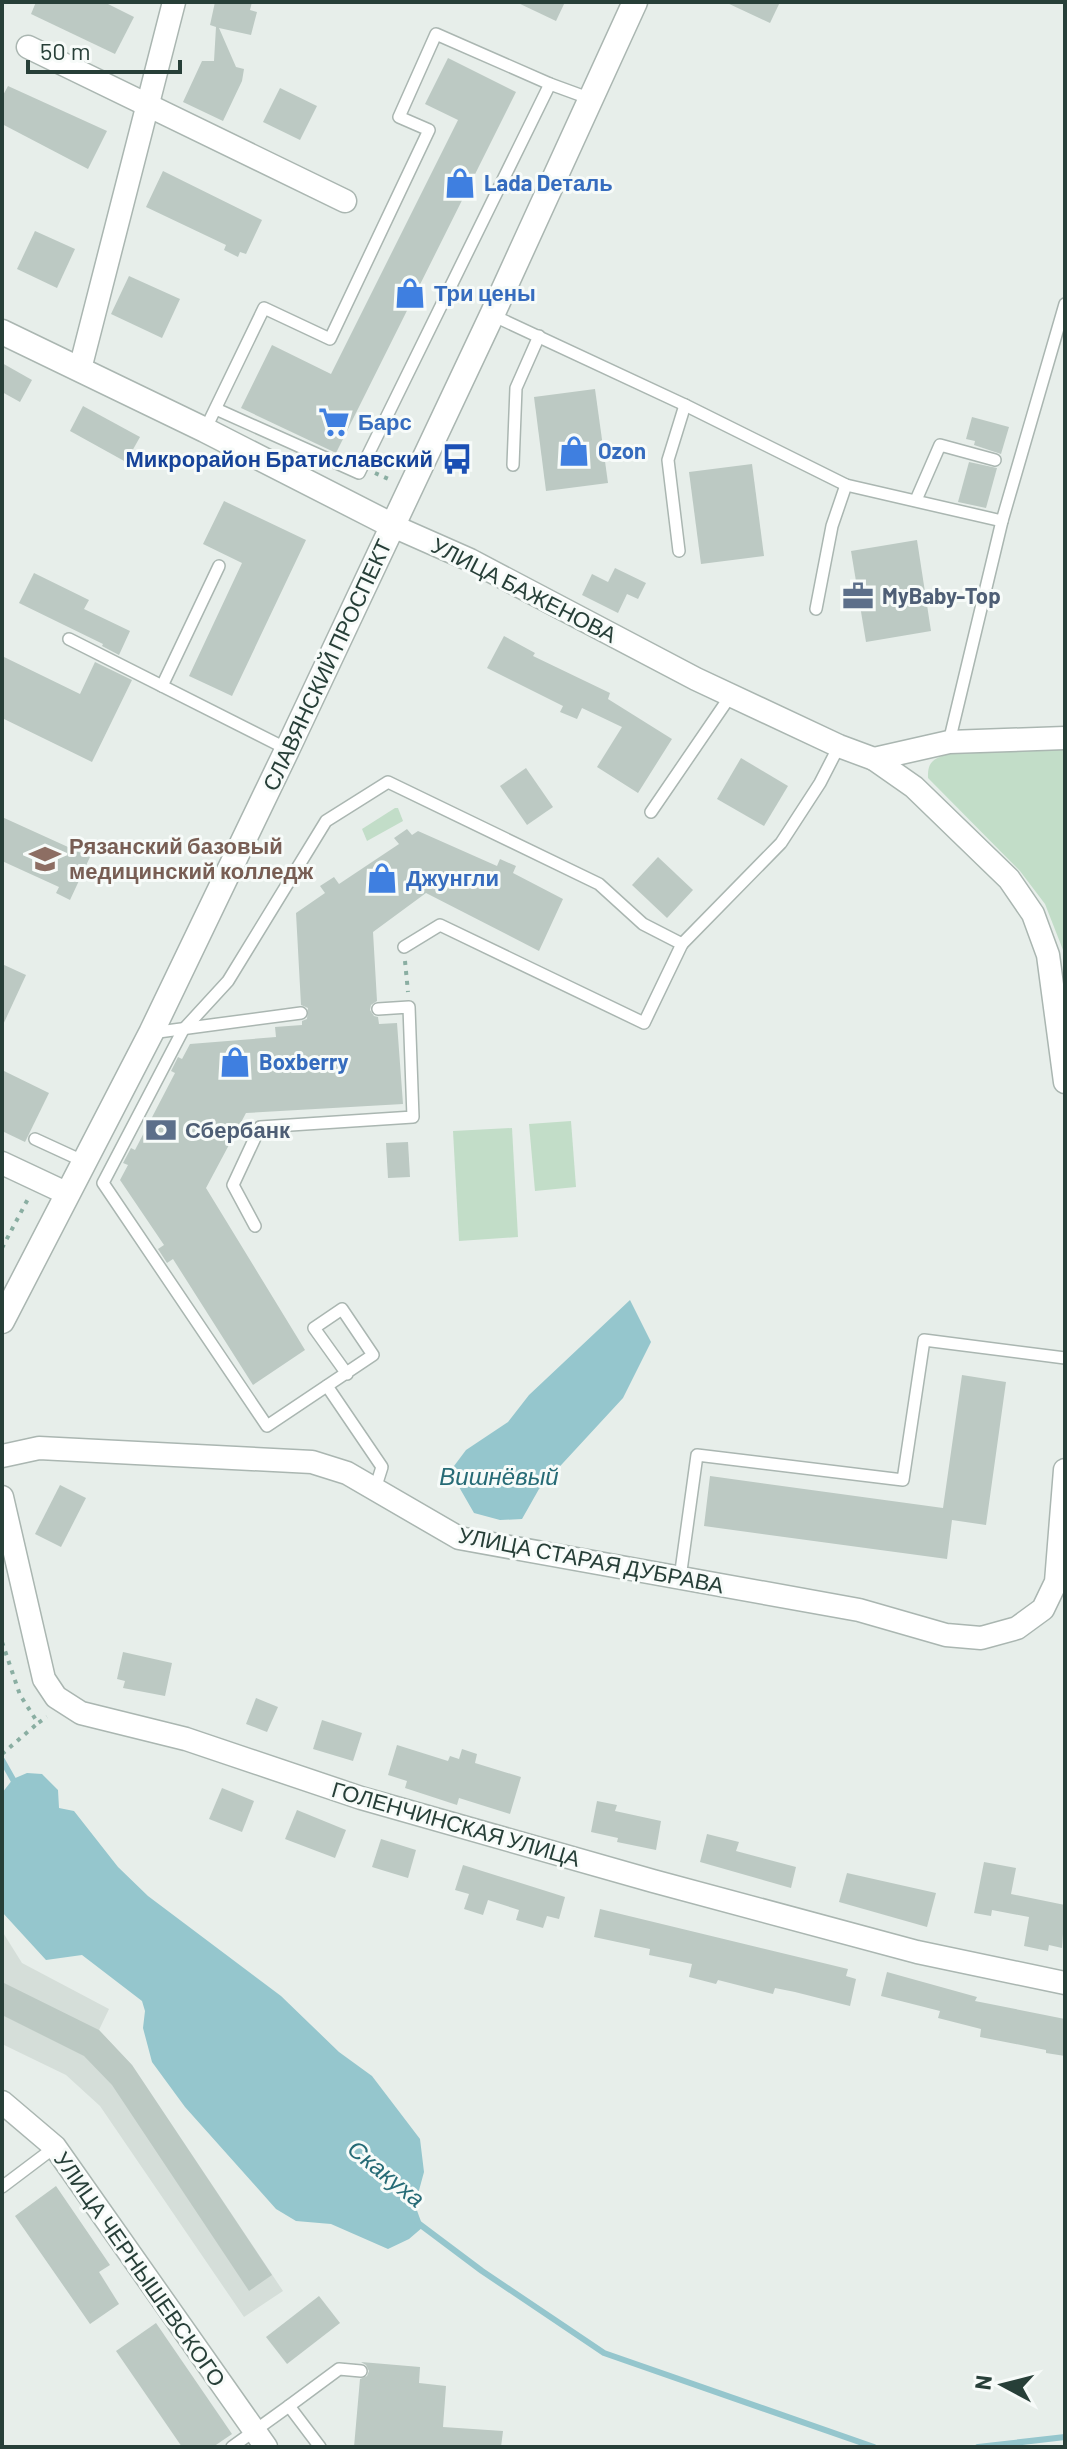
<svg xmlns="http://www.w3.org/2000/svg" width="1067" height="2449" font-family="Barlow,sans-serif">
<rect width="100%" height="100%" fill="#e7eeea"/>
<path fill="#d5ded9" d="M2,1931L22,1963L109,2009L99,2030L132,2065L283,2291L244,2317L100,2106L66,2075L2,2044Z"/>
<g fill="#c2ddc8">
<path d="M1065,746V955L1045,904L1020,871L928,778C928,772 928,765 933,761C949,746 1040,747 1065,746Z"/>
<path d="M395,808H398L403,821L367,841L362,829Z"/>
<path d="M571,1121L576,1187L535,1191L529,1124Z"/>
<path d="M512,1128L518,1237L459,1241L453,1131Z"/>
</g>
<g fill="#95c6cd">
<path d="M630,1300L651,1342L623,1398L539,1489L522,1519L500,1520L474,1513L455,1480L454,1466L466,1450L508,1422L529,1395Z"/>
<path d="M27,1773L42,1774L58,1790L59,1808L74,1811L118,1867L148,1896L281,1996L339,2052L372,2076L420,2139L424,2172L415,2205L423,2227L409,2239L388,2249L331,2224L296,2221L276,2209L185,2107L152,2062L143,2028L145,2011L142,2001L82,1955L46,1960L2,1912V1793L13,1779Z"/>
</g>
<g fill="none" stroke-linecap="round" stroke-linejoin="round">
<g stroke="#95c6cd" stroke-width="6">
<path d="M2,1760L15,1783"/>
<path d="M418,2223L482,2271L604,2353L874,2447"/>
<path d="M978,2447L1065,2437"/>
</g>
</g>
<g fill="#bcc9c3">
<path d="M36,2H104L134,17L115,54L31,14Z"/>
<path d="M215,2H252L250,10L257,12L251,35L219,28L236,67L244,69L242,81L223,121L183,102L202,61H214L216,27L210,25Z"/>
<path d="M516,2H565L556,21Z"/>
<path d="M725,2H780L770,23Z"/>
<path d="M448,58L516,92L336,453L241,408L272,345L331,374L458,120L425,104Z"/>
<path d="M8,86L107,131L88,169L2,124V97Z"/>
<path d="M280,88L317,106L300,140L263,122Z"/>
<path d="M163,171L262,220L246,254L240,252L238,257L224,250L226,245L146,207Z"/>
<path d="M35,231L75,249L57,288L17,269Z"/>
<path d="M129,276L180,299L162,338L111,314Z"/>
<path d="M2,363L32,380L20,402L2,392Z"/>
<path d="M595,389L608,483L546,491L534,397Z"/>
<path d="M83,406L140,437L126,462L70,431Z"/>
<path d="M972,417L1009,427L1001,454L974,445L975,441L966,439Z"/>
<path d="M969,462L997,468L986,508L958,502Z"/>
<path d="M752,464L764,556L701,564L689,472Z"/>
<path d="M224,501L306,540L232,696L189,676L242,563L203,544Z"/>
<path d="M917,540L931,631L866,642L851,551Z"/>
<path d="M615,568L646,583L638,599L627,594L618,613L582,595L592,574L608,582Z"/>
<path d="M34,573L89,600L84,609L130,631L119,655L102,646L103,644L19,603Z"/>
<path d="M504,636L535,653L533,656L610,693L608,699L672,739L638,793L597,767L622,727L582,708L577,719L560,712L563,706L487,668Z"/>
<path d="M2,656L80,694L95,662L132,680L92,762L2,718Z"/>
<path d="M741,758L788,786L764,826L717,799Z"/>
<path d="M526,768L553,807L527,825L500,786Z"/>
<path d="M2,817L90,857L70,900L56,893L59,887L2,861Z"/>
<path d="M407,829L412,835L418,831L497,866L500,859L516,866L513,873L563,899L539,951L426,893L373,932L377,1001L371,1005L370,1010L374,1016L378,1017L379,1024L397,1023L403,1104L246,1113L206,1188L305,1350L253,1385L173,1259L167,1263L158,1249L164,1245L120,1180L128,1165L123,1163L131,1148L135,1150L175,1073L171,1071L178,1057L182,1059L190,1044L276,1037L275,1027L302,1025V1021L307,1019L308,1008L301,1005L296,913L325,893L320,886L334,877L339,884L399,844L394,838Z"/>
<path d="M658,857L693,890L667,918L632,885Z"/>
<path d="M2,964L26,975L2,1027Z"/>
<path d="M2,1070L49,1093L25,1142L2,1131Z"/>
<path d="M408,1142L410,1177L388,1178L386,1143Z"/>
<path d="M962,1375L1006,1382L986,1525L952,1520L947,1559L704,1526L710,1476L943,1508Z"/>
<path d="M60,1485L86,1498L61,1547L35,1534Z"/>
<path d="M123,1652L172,1663L165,1696L123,1688L125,1681L117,1679Z"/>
<path d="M256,1698L278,1707L267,1732L246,1724Z"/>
<path d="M322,1720L362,1733L353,1761L313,1749Z"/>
<path d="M397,1745L448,1761L450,1756L459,1759L462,1749L477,1754L475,1763L521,1777L510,1814L459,1798L457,1805L405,1788L407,1781L388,1775Z"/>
<path d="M222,1788L254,1801L242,1832L209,1819Z"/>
<path d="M597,1801L617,1805L615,1811L661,1821L656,1850L617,1842L618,1838L591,1832Z"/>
<path d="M297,1810L346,1830L335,1858L285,1839Z"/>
<path d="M707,1834L739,1842L736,1851L796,1867L791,1888L700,1862Z"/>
<path d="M381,1839L416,1850L408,1878L372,1867Z"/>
<path d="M984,1862L1016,1868L1011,1894L1065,1905L1062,1948L1049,1945L1048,1951L1024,1946L1029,1917L992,1910L991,1916L974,1913Z"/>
<path d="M463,1865L565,1897L559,1919L547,1916L543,1928L516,1920L519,1910L488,1900L483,1915L464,1909L469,1894L455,1890Z"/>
<path d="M847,1873L936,1893L927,1927L839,1902Z"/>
<path d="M600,1909L848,1969L846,1976L856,1979L850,2006L795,1992L775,1988L773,1994L718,1980L716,1984L689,1977L692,1964L649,1955L650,1949L594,1937Z"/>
<path d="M887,1972L977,1997L975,2001L1065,2019V2056L1046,2053V2050L980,2037L981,2029L938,2018L940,2011L881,1996Z"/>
<path d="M2,1982L99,2030L132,2065L272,2275L249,2291L112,2085L84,2056L2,2015Z"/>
<path d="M56,2186L110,2265L99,2272L119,2304L90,2324L15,2216Z"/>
<path d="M319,2296L340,2323L287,2364L266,2337Z"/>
<path d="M156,2323L232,2434L213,2447H182L116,2351Z"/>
<path d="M361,2362L420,2367L419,2383L446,2386L443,2427L503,2431L501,2447H354L360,2379L367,2376L369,2371L366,2365Z"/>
</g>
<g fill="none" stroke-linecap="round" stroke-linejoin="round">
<defs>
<g id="service">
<path d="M492,315L685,405L846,485L1002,521"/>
<path d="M216,409L359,473L550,84"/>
<path d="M205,430L264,308L330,339L429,130L399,117L436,34L550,84L591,99"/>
<path d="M513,465L516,388L539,336"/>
<path d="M916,500L940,445L995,460"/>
<path d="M679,551L668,460L685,405"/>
<path d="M816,609L832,526L846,485"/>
<path d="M69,639L287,749"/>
<path d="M162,686L219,566"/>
<path d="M949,742L1002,521L1065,304"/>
<path d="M651,812L731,695"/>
<path d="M682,944L781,843L820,783L839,746"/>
<path d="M151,1033L301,1013"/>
<path d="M35,1139L85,1162"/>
<path d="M255,1226L233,1185L260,1127L413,1117L409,1007L378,1009"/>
<path d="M347,1374L314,1328L342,1309L373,1355L267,1426L103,1183L183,1030L228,981L326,821L388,782L599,884L643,924L682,944L644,1023L440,925L404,947"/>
<path d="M327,1386L382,1467L375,1489"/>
<path d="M680,1578L697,1455L903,1480L924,1340L1065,1358"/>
<path d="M2,2187L55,2147"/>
<path d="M289,2406L339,2369L361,2371"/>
<path d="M232,2447L289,2406L320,2447"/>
</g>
<g id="minor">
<path d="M28,47L345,201"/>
<path d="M80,369L174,2"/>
<path d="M393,526L470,560L696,679L839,746L874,759L949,742L1065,738"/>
<path d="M874,759L914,787L1009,879L1033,914L1048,955L1065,1082"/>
<path d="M2,1163L68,1194"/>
<path d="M2,1456L39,1448L312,1462L347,1473L459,1538L859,1610L946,1635L981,1638L1017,1628L1043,1609L1056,1582L1065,1470"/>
<path d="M2,1497L44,1679L56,1697L81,1713L186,1739L361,1798L653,1881L917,1952L1065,1983"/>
<path d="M2,2102L55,2147L266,2447"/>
</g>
<g id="tertiary">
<path d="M2,332L205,430L393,526"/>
<path d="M2,1321L151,1033L287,750L492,315L635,2"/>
</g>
</defs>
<use href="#service" stroke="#aab6b1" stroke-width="14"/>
<use href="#minor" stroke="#aab6b1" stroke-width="25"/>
<use href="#tertiary" stroke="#aab6b1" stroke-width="27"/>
<g stroke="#8aaea2" stroke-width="4" stroke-dasharray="4 6" stroke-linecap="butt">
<path d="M375,473L393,481"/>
<path d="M405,961L408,992"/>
<path d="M2,1248L29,1197"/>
<path d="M2,1642L20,1695L38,1723L47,1717"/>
<path d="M2,1754L38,1723"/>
</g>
<use href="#service" stroke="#fff" stroke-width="11"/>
<use href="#minor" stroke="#fff" stroke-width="22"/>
<use href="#tertiary" stroke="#fff" stroke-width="24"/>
</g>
<defs>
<symbol id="shop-bare" viewBox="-9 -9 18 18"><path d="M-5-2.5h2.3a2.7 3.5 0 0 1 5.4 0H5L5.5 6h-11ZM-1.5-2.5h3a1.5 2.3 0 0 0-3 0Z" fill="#3f7fe0" stroke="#f7fbf9" stroke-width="2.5" paint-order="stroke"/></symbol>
<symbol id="supermarket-bare" viewBox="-9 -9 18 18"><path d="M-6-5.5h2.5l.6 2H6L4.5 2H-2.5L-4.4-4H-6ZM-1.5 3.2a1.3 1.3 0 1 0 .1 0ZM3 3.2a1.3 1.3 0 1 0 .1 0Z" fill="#3f7fe0" stroke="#f7fbf9" stroke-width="2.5" paint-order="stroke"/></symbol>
<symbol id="bus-bare" viewBox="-9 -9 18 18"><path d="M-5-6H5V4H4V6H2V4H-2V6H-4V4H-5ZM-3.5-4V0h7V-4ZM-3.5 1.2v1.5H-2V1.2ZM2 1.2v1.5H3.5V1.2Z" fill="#1a4fb4" stroke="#f7fbf9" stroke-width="2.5" paint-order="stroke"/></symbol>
<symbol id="office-bare" viewBox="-9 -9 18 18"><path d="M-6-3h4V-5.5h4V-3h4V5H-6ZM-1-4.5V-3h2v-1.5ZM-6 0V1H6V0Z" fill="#5c6f8a" stroke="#f7fbf9" stroke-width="2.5" paint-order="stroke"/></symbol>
<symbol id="university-bare" viewBox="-9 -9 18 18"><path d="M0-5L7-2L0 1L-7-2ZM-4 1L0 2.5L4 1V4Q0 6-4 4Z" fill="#8d6e63" stroke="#f7fbf9" stroke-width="2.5" paint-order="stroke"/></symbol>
<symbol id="bank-bare" viewBox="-9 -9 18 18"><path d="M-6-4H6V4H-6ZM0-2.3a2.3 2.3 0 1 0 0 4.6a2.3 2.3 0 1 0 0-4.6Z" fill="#5c6f8a" stroke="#f7fbf9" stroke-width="2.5" paint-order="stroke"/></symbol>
</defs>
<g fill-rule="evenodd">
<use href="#shop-bare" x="438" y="161" width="44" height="44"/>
<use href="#shop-bare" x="388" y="271" width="44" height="44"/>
<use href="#supermarket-bare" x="312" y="400" width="44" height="44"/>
<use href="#shop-bare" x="552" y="429" width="44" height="44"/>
<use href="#bus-bare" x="435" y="437" width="44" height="44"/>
<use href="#office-bare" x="836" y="574" width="44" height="44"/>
<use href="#university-bare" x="23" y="837" width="44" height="44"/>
<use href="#shop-bare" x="360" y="856" width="44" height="44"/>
<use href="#shop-bare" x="213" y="1040" width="44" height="44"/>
<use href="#bank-bare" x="139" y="1108" width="44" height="44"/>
</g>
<g text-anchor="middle" stroke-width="6" stroke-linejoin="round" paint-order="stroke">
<g font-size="22" font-weight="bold" fill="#366cbe" stroke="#f7fbf9" text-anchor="start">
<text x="484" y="191">Lada Dеталь</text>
<text x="434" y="301">Три цены</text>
<text x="358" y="430">Барс</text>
<text x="598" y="459">Ozon</text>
<text x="406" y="886">Джунгли</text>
<text x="259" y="1070">Boxberry</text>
</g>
<g font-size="22" font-weight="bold" fill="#164399" stroke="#f7fbf9" text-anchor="end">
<text x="433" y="467">Микрорайон Братиславский</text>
</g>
<g font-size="22" fill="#273f38" stroke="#f7fbf9">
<text transform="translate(524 590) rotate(27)" y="8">УЛИЦА БАЖЕНОВА</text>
<text transform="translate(327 665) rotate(-65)" y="8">СЛАВЯНСКИЙ ПРОСПЕКТ</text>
<text transform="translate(591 1560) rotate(11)" y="8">УЛИЦА СТАРАЯ ДУБРАВА</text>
<text transform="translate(456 1824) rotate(16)" y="8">ГОЛЕНЧИНСКАЯ УЛИЦА</text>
<text transform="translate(140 2269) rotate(55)" y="8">УЛИЦА ЧЕРНЫШЕВСКОГО</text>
</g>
<g font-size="22" font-weight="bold" fill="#4e5e75" stroke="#f7fbf9" text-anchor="start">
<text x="882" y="604">MyBaby-Top</text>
<text x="185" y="1138">Сбербанк</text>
</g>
<g font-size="22" font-weight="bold" fill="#785e54" stroke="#f7fbf9" text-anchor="start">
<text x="69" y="854">Рязанский базовый<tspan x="69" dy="25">медицинский колледж</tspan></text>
</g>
<g font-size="24" font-style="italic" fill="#266b76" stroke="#f7fbf9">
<text x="499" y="1485">Вишнёвый</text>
<text transform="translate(386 2174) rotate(39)" y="8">Скакуха</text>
</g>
</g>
<rect width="1067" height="2449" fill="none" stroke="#273f38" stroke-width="8"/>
<g transform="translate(1003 2385) rotate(277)" stroke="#f7fbf9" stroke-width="6" paint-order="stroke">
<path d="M0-6L14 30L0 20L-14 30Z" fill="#273f38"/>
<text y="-12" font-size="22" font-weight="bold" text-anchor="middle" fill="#273f38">N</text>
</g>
<path d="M28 60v12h152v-12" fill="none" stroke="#273f38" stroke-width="4"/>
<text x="40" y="60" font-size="24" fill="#273f38" stroke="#f7fbf9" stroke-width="6" paint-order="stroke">50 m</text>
</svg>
